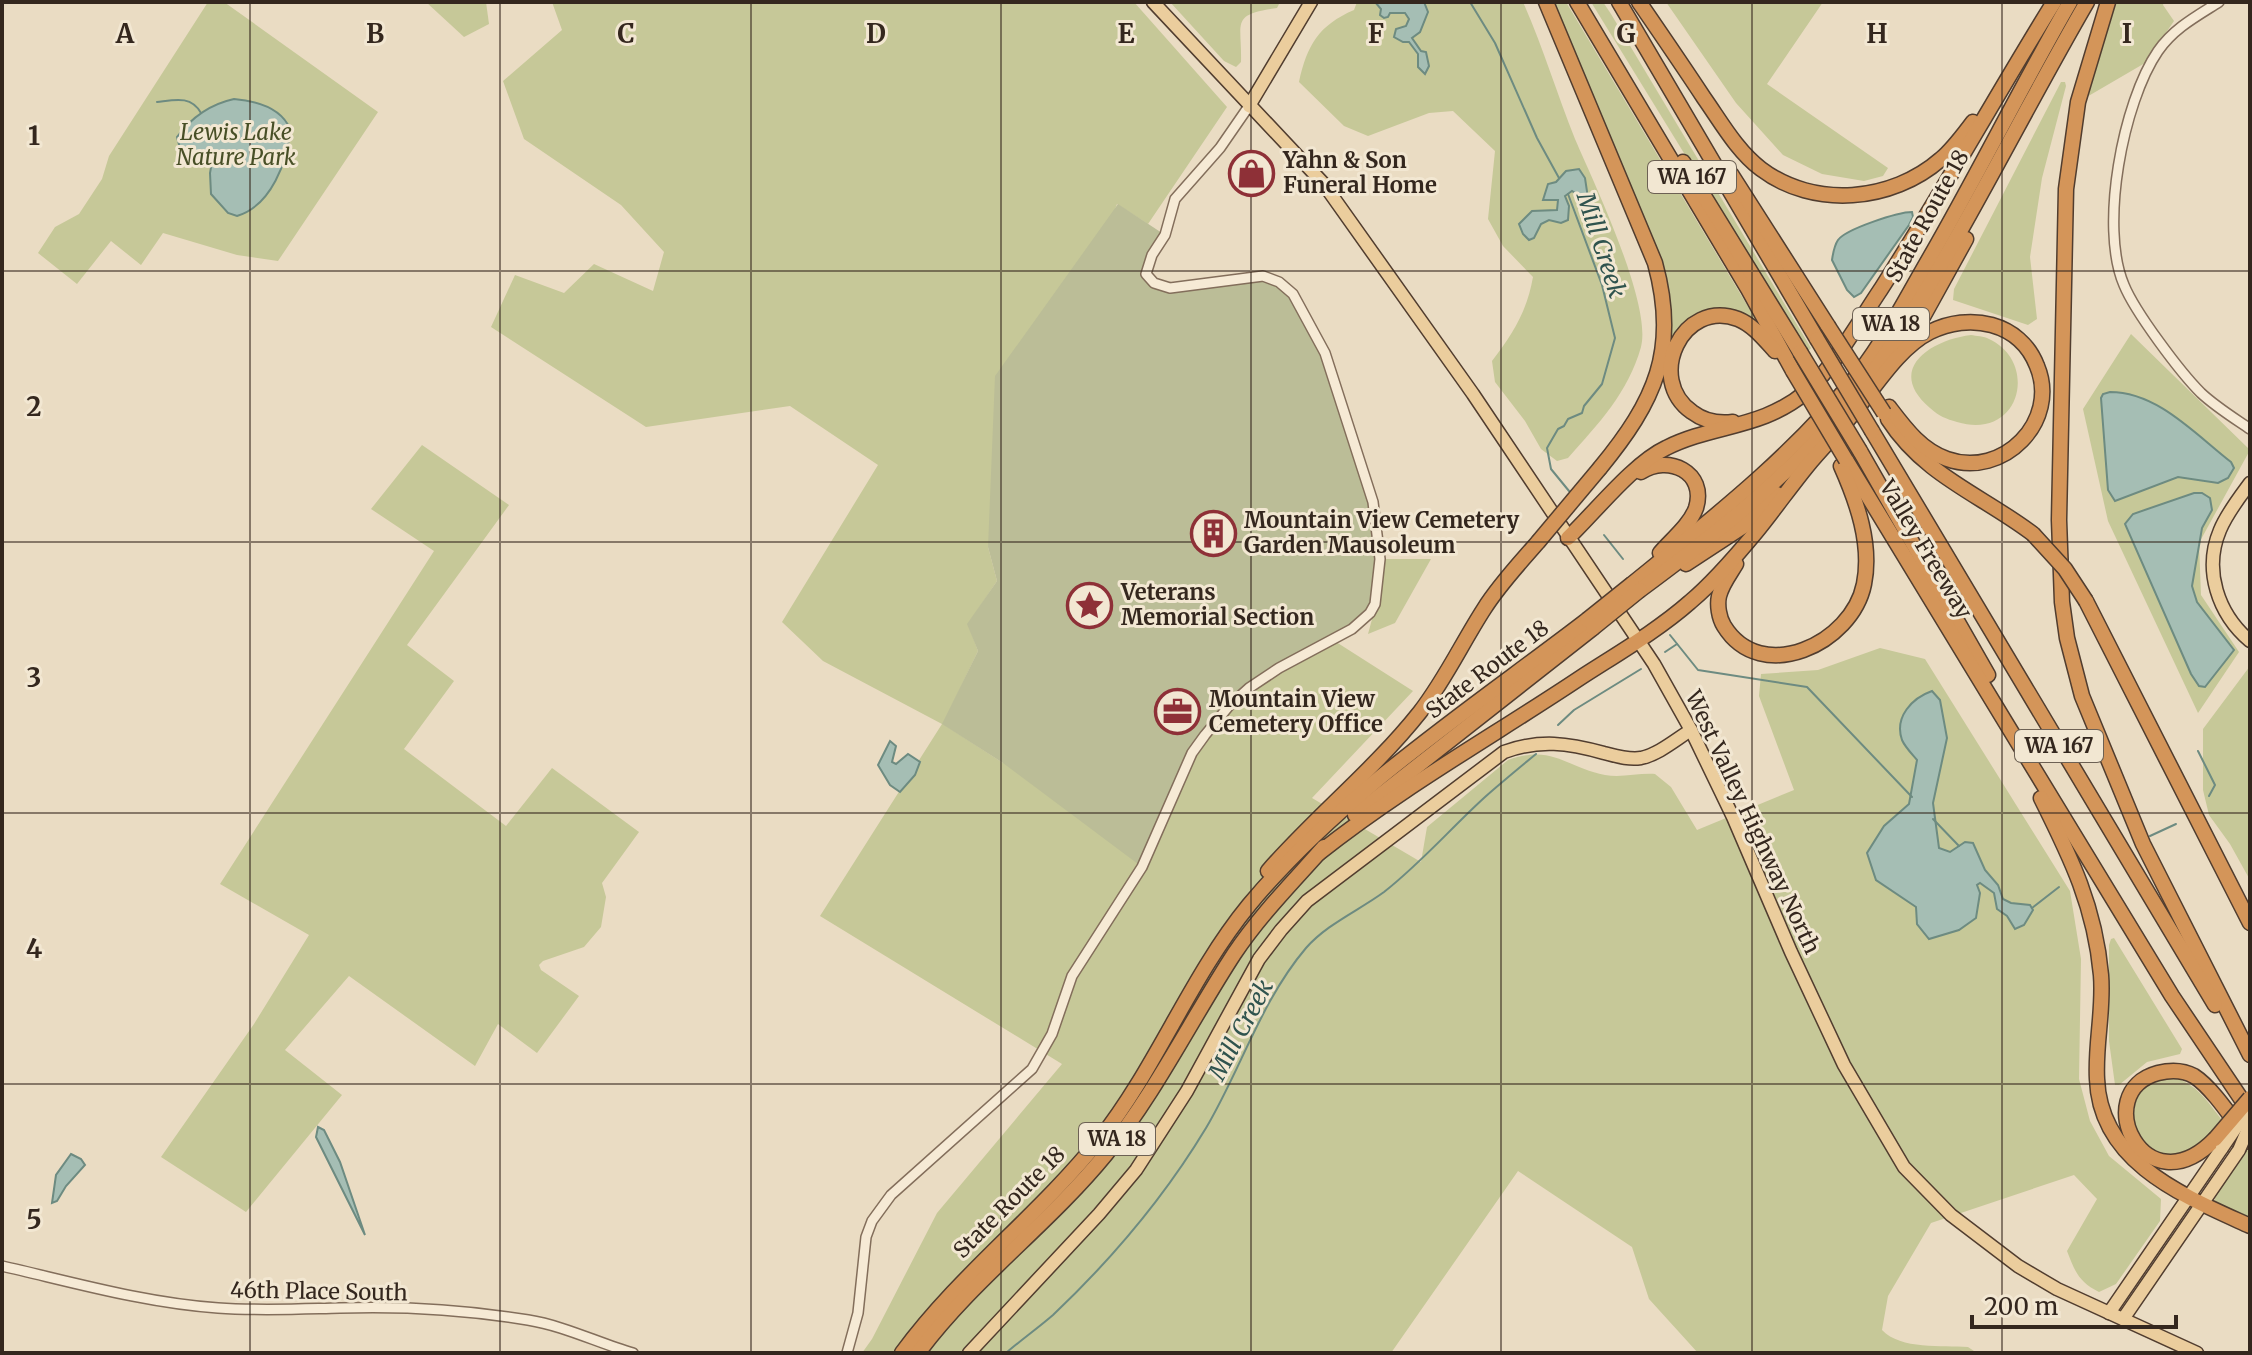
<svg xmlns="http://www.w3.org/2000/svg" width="2252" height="1355" font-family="Merriweather,serif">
<rect width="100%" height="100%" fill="#eadcc3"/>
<g fill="#c6c898">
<path d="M208,2H224L378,112L278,261L237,255L163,233L141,265L111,241L77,284L38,253L55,227L79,214L102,179L109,156Z"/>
<path d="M426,2H486L489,24L464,37Z"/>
<path d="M552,2H1134L1227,107L1148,224L1117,204L988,547L997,581L968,624L978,651L943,724L1003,763L1192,753L1249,688L1333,640L1413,691L1312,798L1421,862L1427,827L1508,760C1553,744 1565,767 1605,775C1621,778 1638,773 1655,774L1671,787L1697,830L1794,790L1759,696L1761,674L1818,670L1880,648L1925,659L2070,891L2081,959L2079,1079L2090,1121L2109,1156L2161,1199L2160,1221L2116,1284L2099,1292C2079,1282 2075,1272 2067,1251L2097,1199L2074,1175L1931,1223L1888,1296L1882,1330C1901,1350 1942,1345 1968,1347L1977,1353H1698L1649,1299L1632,1247L1518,1171L1391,1353H862L872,1339L937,1213L1062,1064L820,916L942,724L823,661L782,622L878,465L790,406L646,427L491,327L515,275L564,293L594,264L653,291L664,252L621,205L524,139L503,81L562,30Z"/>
<path d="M1170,2H1280L1277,8C1230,15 1242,21 1241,62L1236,67L1224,61Z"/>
<path d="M1357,2H1523C1543,47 1557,94 1575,139C1594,183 1652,304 1641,347C1628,393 1599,423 1568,458L1557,461L1541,449L1525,421L1495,382L1492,361C1513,334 1527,311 1533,277L1503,246L1488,219L1495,151L1453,111L1429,113L1368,136L1344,126L1299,82C1307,45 1319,25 1354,10Z"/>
<path d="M1552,2H1566L1759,325L1719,312L1669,351V315Z"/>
<path d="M1591,2H1603L1611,14L1811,348L1807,353Z"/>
<path d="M1666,2H1823L1767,84L1888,168L1883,176L1864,181L1822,174L1783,155L1736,103Z"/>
<path d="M2113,2H2164L2163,5L2174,21L2145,63L2085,98Z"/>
<path d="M2061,82H2065L2066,86L2042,178L2030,257L2037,319L2028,325L1953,300L1954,289Z"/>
<path d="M2131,334L2250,450L2199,543L2201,595L2239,652L2198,713L2108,521L2083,409Z"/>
<path d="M1971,335C1976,336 1984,336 1989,339C2039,362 2021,441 1957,422C1946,419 1939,416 1930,408C1885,370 1930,340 1971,335Z"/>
<path d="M422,445L509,505L407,645L454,681L404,749L506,826L552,768L639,832L602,883L606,897L601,927L584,947L543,961L539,965L541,970L579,996L537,1053L498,1024L475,1066L349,976L285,1050L342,1095L246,1212L161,1157L254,1024L309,935L220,884L434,551L371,509Z"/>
<path d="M1383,559H1431L1395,623L1368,634L1381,586Z"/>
<path d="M2250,666V880L2230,844L2209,815L2203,790V729Z"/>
<path d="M2114,938L2182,1049L2180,1054L2147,1062L2119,1085H2115L2109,1041V945L2111,939Z"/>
<path d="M2173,1077C2198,1085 2207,1101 2222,1120C2198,1147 2191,1160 2152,1153L2132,1127C2135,1094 2138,1083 2173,1077Z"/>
<path d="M2248,1147L2250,1149V1220L2214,1202L2216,1194Z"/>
</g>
<path fill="#bbbd97" d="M1118,204L1165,235L1146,267L1160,286L1263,276L1293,294L1320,340L1348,423L1380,545L1370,613L1263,678L1205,735L1142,867L1003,763L942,724L978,651L967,624L997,581L988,547L995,376Z"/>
<g fill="#a5beb4" stroke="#6d8b81" stroke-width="2">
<path d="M1375,2H1424L1428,12L1420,32L1412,38L1421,51L1426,52L1429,66L1425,74L1418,67V54L1409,42H1403L1394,37L1396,29L1406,26L1409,19L1405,13H1390L1388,17L1384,18L1380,15L1381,9Z"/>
<path d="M234,99C256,101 281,107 290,129C288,161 271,206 237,216L228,213L211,194L210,173L212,162L210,158L205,156L188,158L181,152L177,137C191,118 211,104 234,99Z"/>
<path d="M1579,169L1585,178L1588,198L1584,199L1572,191L1565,196L1569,206L1568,220L1561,223L1549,220L1541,224L1534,238L1529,240L1523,234L1519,224L1532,211L1557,210L1558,200H1543L1548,184L1556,182L1566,171Z"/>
<path d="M1912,212L1913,217L1909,225L1861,293L1854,297L1847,290L1832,260C1833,253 1834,246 1838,240C1846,229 1898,212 1912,212Z"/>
<path d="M2110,392C2158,392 2196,435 2231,462L2234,468L2228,478L2218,483L2178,477L2115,501L2108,490L2101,398L2103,394Z"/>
<path d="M2194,493H2202L2210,498L2212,510L2202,528L2192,586L2197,602L2234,650L2205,687L2199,686L2191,674L2125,524L2133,514Z"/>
<path d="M1932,691L1940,700L1947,738L1933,803L1939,848L1950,852L1965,842L1973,843L1985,870L1998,885L2003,899L2011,903L2030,905L2033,910L2024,925L2015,929L2007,916L1997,909L1994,893L1980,883L1977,885L1980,893L1976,918L1959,930L1929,939L1917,924L1916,907L1876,880L1867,853L1884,826L1909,804L1917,760C1912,754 1905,747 1902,740C1894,717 1912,698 1932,691Z"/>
<path d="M890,741L896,746L892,762L896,764L908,754L920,762L915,775L900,792L890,785L878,765Z"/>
<path d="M318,1127L324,1130L340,1162L365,1235L316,1137Z"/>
<path d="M71,1154L81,1159L85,1165L66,1186L57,1201L52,1203L56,1175Z"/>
</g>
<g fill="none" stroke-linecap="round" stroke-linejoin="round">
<g stroke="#6d8b81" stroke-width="2">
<path d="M1470,2L1495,43L1537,138L1559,178"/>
<path d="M157,102C174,100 191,95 201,113"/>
<path d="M1568,194L1602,285L1615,338L1602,384L1584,406L1582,413L1568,419L1564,426L1558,429L1547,448L1551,469L1569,491"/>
<path d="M1604,535L1623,559"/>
<path d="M1670,635L1698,670L1807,687L1912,797"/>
<path d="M1665,652L1677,644"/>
<path d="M1558,725L1574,710L1641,669"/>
<path d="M2198,751L2215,785L2209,796"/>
<path d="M1933,819L1959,846"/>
<path d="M2150,836L2176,824"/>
<path d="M2032,908L2059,887"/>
<path d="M1006,1353C1021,1340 1038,1328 1053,1315C1111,1260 1165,1196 1206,1128C1241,1069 1261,1001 1306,948C1327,924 1358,911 1384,892C1421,863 1451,828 1485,797C1502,782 1519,768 1536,754"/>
</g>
<defs>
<g id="minor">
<path d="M2219,2C2197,16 2174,28 2158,51C2123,102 2099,227 2124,285C2135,312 2180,372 2201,393C2216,407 2234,418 2250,429"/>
<path d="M2,1266C72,1282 145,1303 218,1308C259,1311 299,1309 340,1308C401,1306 467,1310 528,1320C565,1326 598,1343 633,1353"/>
<path d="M847,1353L858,1313L866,1237L872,1221L891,1195L1032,1069L1052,1034L1072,976L1142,867L1192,753L1205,735L1229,706L1249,688L1279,668L1352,629L1370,613L1375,604L1380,559L1373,502L1325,353L1293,294L1279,282L1263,276L1170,288L1154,283L1146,274L1152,255L1165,235L1175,199L1220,148L1249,106"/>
</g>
<g id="major">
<path d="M1153,2L1323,183L1473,394L1654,664L1691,730L1733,817L1791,952L1844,1065L1904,1167L1951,1215L2018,1266L2057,1289L2197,1353"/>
<path d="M1249,106L1311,2"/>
<path d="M2250,483C2239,498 2227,513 2220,530C2203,570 2218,614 2250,641"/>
<path d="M2109,1313L2222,1148"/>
<path d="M2123,1319L2239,1150"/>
<path d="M969,1353L1099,1214L1136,1170L1187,1091L1259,959L1281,930L1307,901L1504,752C1540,739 1568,743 1604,753C1616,756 1628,760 1641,758C1659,754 1675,740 1691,730"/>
</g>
<g id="highway">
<path d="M1546,2L1655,263C1679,350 1655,401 1600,468"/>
<path d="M1577,2L1748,289L1793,371"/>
<path d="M1619,2L1817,339"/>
<path d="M1639,2C1661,34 1683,66 1704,98C1721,122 1737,151 1761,169C1814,209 1892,202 1941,159C1953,149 1963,135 1973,122"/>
<path d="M2108,2L2078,102L2066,189L2059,520L2062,602L2067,638L2082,696L2143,844L2250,1055"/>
<path d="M1683,162L1800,352"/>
<path d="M1731,174L1828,326"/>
<path d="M1904,345L1924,315L1966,239"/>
<path d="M1888,419C1925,476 1980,494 2033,534"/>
<path d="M1733,422C1718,424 1704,421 1692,412C1645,379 1682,298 1738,319C1753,325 1764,339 1775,351"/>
<path d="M1872,431L2215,1005"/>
<path d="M1860,451L1988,675"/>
<path d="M1846,460L2172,996L2250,1112"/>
<path d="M1641,472C1668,454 1707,472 1696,508C1690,525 1671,540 1660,553"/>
<path d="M1568,538C1595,512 1634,463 1666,448C1714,424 1762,429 1806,392C1831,371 1862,317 1881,289C1941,195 1995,97 2054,2"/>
<path d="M1686,564L1744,526L1777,494"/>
<path d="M1736,564C1730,574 1722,584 1719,596C1717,605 1719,618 1724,626C1761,686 1852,644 1864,584C1872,544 1857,502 1841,466"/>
<path d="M1632,584C1712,519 1795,454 1859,373C1886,338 1907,297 1929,259C1978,174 2021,87 2070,2"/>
<path d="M1640,590C1701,545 1764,496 1816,441C1867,389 1906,325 1942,263C1992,177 2037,88 2087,2"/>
<path d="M2086,601L2250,923"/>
<path d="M2041,798C2071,858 2095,907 2101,975C2104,1010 2095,1044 2097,1079C2100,1163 2184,1196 2250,1226"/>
<path d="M1355,815L1593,628"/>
<path d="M1319,853C1401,788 1493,736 1580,678C1617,654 1657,631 1690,602C1714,582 1736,556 1756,532C1774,510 1790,487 1808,465C1824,446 1841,429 1856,410C1877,384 1900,347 1930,332C1969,312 2020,322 2037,366C2060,421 2003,479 1947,459C1921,450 1905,428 1889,407"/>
<path d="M1268,871C1316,816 1374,770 1420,712C1445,680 1462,643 1484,609C1499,585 1519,564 1538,542"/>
<path d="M2215,1139C2145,1211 2088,1092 2158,1073C2170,1070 2183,1070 2194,1076C2214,1089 2235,1123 2250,1142"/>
<path d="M902,1353C960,1274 1038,1216 1099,1140C1157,1067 1190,977 1249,905C1343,792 1471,709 1587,620"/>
<path d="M918,1353C973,1279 1048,1225 1106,1154C1156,1092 1191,1020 1234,954C1260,915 1293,882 1324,847"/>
</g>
</defs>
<use href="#minor" stroke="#836e5b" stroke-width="12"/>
<use href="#major" stroke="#513d2f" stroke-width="15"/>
<use href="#highway" stroke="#513d2f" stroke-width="17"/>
<use href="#minor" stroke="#f6ead5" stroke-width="9"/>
<use href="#major" stroke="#ebcd9d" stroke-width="12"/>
<use href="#highway" stroke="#d49559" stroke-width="14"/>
<defs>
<g id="major-bridge">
<path d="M2222,1148L2250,1107"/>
<path d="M2239,1150L2250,1124"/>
</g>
<g id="highway-bridge">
<path d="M1828,326L1884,413"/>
<path d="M1817,339L1872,431"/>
<path d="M1800,352L1860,451"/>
<path d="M1793,371L1846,460"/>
<path d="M2033,534L2065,569L2086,601"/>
<path d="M1538,542L1600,468"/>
<path d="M1587,620L1632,584"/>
<path d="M1593,628L1640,590"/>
<path d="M2215,1139L2250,1098"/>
</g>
</defs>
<use href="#major-bridge" stroke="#513d2f" stroke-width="15" stroke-linecap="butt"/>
<use href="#highway-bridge" stroke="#513d2f" stroke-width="17" stroke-linecap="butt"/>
<use href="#major-bridge" stroke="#ebcd9d" stroke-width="12"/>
<use href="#highway-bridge" stroke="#d49559" stroke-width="14"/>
</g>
<path fill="none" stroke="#34271e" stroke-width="2" stroke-opacity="0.55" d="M250,2V1353M500,2V1353M751,2V1353M1001,2V1353M1251,2V1353M1501,2V1353M1752,2V1353M2002,2V1353M2,271H2250M2,542H2250M2,813H2250M2,1084H2250"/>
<defs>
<symbol id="shop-ring" viewBox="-11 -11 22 22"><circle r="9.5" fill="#f2e7d2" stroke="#8e3037" stroke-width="1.5"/><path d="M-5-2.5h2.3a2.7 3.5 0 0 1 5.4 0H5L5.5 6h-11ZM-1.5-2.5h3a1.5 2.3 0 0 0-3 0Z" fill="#8e3037"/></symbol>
<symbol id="building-ring" viewBox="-11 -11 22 22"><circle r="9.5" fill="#f2e7d2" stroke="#8e3037" stroke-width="1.5"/><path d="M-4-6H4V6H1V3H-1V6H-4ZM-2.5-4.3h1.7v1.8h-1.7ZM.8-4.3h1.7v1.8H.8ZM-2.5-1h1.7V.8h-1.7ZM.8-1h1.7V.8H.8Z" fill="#8e3037"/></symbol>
<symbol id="sight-ring" viewBox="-11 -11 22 22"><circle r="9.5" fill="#f2e7d2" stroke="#8e3037" stroke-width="1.5"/><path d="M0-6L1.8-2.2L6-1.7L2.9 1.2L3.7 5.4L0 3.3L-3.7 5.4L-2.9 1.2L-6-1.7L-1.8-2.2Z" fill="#8e3037"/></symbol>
<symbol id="office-ring" viewBox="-11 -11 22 22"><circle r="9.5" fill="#f2e7d2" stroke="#8e3037" stroke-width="1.5"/><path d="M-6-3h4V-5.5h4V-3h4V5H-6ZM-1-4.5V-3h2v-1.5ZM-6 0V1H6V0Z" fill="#8e3037"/></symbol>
</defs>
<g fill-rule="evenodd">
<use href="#shop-ring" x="1226" y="148" width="51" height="51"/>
<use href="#building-ring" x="1188" y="508" width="51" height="51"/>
<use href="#sight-ring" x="1064" y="580" width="51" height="51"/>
<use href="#office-ring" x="1152" y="686" width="51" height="51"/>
</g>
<g text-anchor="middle" stroke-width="6" stroke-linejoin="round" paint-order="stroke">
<g fill="#f2e7d2" stroke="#6d6154" stroke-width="2">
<rect x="1648" y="161" width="88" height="32" rx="6"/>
<rect x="1853" y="308" width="76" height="32" rx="6"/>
<rect x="2015" y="730" width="88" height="32" rx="6"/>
<rect x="1079" y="1123" width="76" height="32" rx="6"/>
</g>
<g font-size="20" font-weight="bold" fill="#34271e">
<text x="1692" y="184">WA 167</text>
<text x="1891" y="331">WA 18</text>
<text x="2059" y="753">WA 167</text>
<text x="1117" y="1146">WA 18</text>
</g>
<g font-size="22" font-style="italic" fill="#484f26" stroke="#f2e7d2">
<text x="236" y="140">Lewis Lake<tspan x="236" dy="25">Nature Park</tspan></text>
</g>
<g font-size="22" font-weight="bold" fill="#34271e" stroke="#f2e7d2" text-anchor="start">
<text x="1283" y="168">Yahn &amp; Son<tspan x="1283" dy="25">Funeral Home</tspan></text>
<text x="1244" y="528">Mountain View Cemetery<tspan x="1244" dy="25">Garden Mausoleum</tspan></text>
<text x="1121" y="600">Veterans<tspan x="1121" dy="25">Memorial Section</tspan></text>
<text x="1209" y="707">Mountain View<tspan x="1209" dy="25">Cemetery Office</tspan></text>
</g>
<g font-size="22" fill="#34271e" stroke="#f2e7d2">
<text transform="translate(1927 216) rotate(-61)" y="8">State Route 18</text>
<text transform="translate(1926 549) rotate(59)" y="8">Valley Freeway</text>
<text transform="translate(1487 669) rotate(-37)" y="8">State Route 18</text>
<text transform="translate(1753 822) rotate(65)" y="8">West Valley Highway North</text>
<text transform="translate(1009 1202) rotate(-45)" y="8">State Route 18</text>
<text transform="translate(319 1291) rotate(1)" y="8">46th Place South</text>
</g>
<g font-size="24" font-style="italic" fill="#2f534e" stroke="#f2e7d2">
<text transform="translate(1601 245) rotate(72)" y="8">Mill Creek</text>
<text transform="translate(1241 1030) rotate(-62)" y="8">Mill Creek</text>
</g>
</g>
<g font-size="26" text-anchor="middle" font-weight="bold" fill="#34271e" stroke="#f2e7d2" stroke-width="6" stroke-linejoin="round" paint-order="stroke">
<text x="125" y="43">A</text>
<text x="375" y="43">B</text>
<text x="626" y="43">C</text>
<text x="876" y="43">D</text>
<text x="1126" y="43">E</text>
<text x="1376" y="43">F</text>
<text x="1626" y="43">G</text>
<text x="1877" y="43">H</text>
<text x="2127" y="43">I</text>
<text x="34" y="145">1</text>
<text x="34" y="416">2</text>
<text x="34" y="687">3</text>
<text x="34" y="958">4</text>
<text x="34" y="1229">5</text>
</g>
<rect width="2252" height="1355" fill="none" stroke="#34271e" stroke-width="8"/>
<path d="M1972 1315v12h204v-12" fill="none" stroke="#34271e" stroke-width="4"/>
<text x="1984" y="1315" font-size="24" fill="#34271e" stroke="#f2e7d2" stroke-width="6" paint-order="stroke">200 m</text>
</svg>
